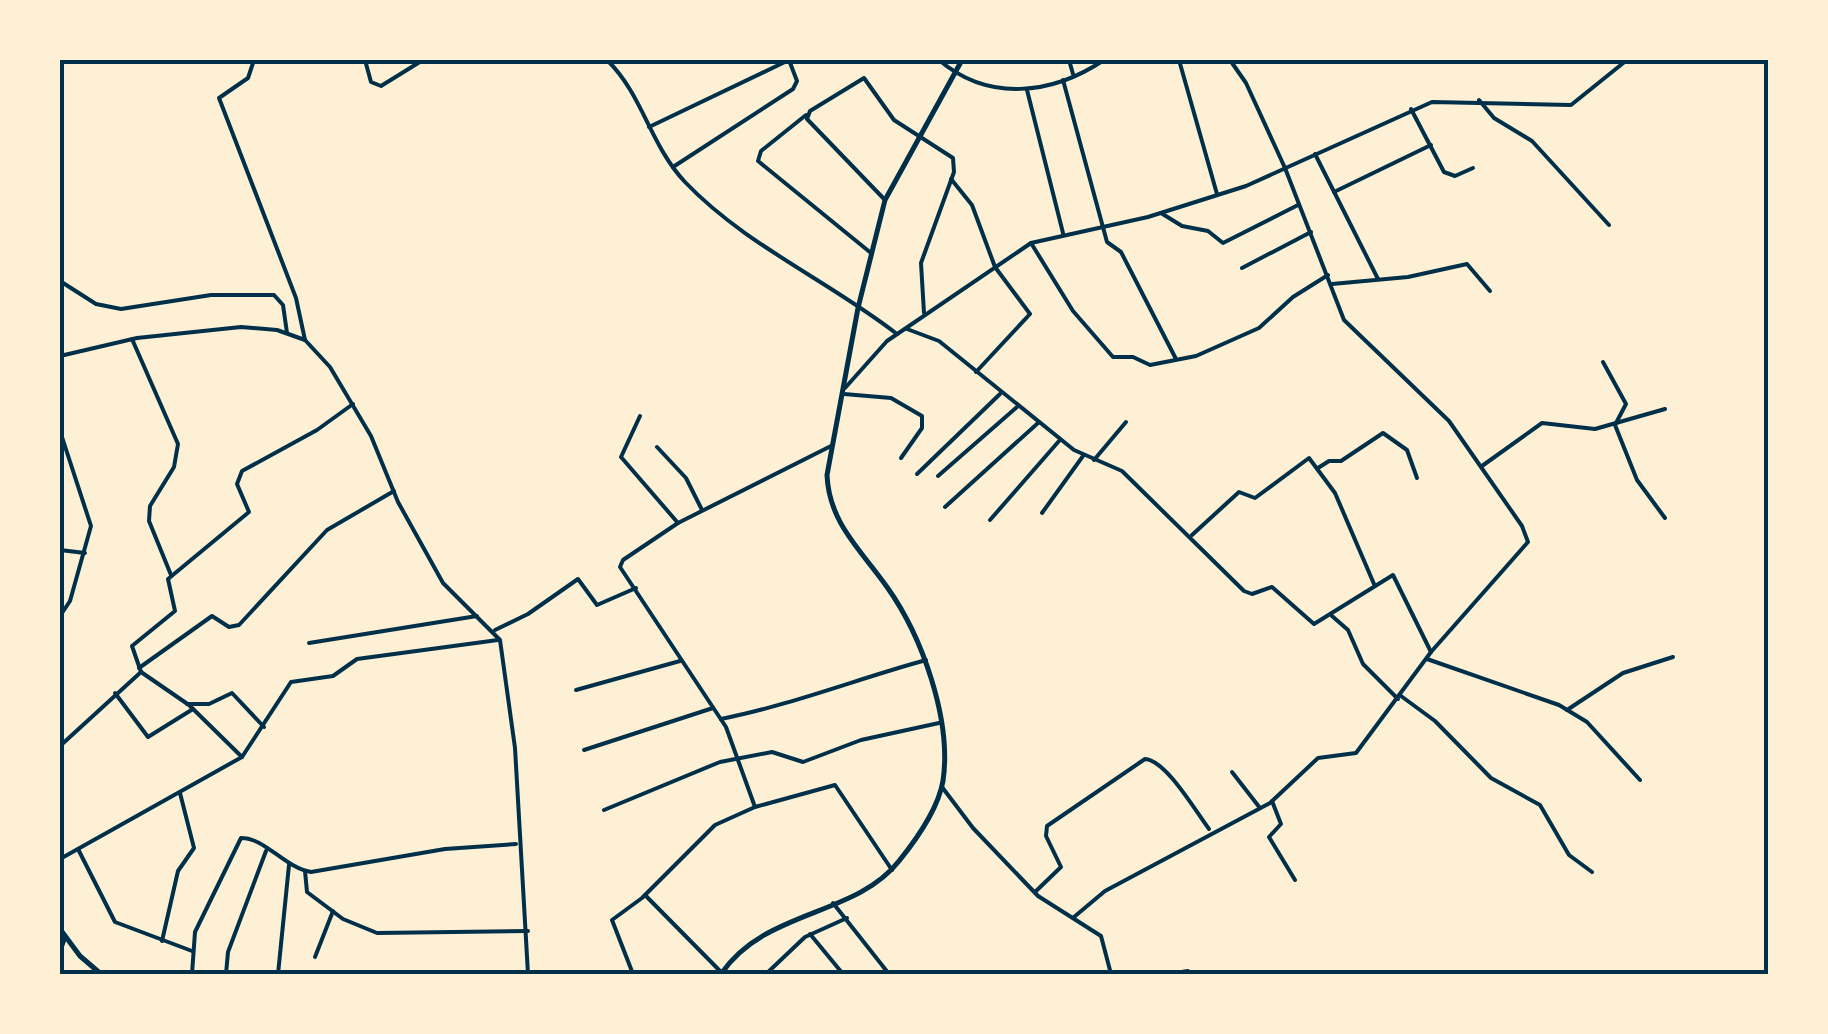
<svg xmlns="http://www.w3.org/2000/svg" width="1828" height="1034" font-family="Montserrat,sans-serif">
<rect width="100%" height="100%" fill="#fdf0d5"/>
<g fill="none" stroke-linecap="round" stroke-linejoin="round">
<g stroke="#003049" stroke-width="4">
<path d="M254,60L248,78L219,98L296,298L305,340"/>
<path d="M365,60L371,82L381,86L423,60"/>
<path d="M607,60C643,95 650,145 685,182C745,245 829,281 897,334"/>
<path d="M939,60C988,102 1052,95 1104,60"/>
<path d="M1026,60H1055"/>
<path d="M1069,60L1073,74"/>
<path d="M1179,60L1217,194"/>
<path d="M1063,80L1107,242L1121,252L1176,359"/>
<path d="M1027,90L1063,233"/>
<path d="M1479,100L1494,118L1532,141L1609,225"/>
<path d="M1411,109L1444,172L1455,176L1473,168"/>
<path d="M806,115L761,151L758,161L871,253"/>
<path d="M649,127L789,60"/>
<path d="M1315,154L1378,279"/>
<path d="M673,167L793,89L797,81L789,60"/>
<path d="M951,179L972,205L995,267L1030,314L976,372"/>
<path d="M1334,192L1431,145"/>
<path d="M885,200L807,119L810,111L864,78L894,120L953,158L954,172L921,263L924,313"/>
<path d="M1161,213L1182,226L1208,231L1223,243L1298,205"/>
<path d="M1031,243L1073,311L1113,357H1133L1150,365L1196,356L1259,328L1293,297L1328,275"/>
<path d="M1242,268L1311,232"/>
<path d="M60,281L96,304L121,309L211,295H274L283,305L287,333"/>
<path d="M1332,284L1408,277L1467,264L1490,291"/>
<path d="M907,329L939,341L1074,450L1122,471L1244,591L1252,594L1272,587L1314,624L1393,575L1431,652"/>
<path d="M132,339L178,444L174,467L150,506L149,521L171,575"/>
<path d="M60,356L137,338L241,327L277,330L305,340L330,367L371,436L398,502L443,583L500,640L515,748L528,974"/>
<path d="M1603,362L1626,404L1615,425L1637,480L1665,518"/>
<path d="M845,388L887,341L1031,243L1148,217L1246,186L1432,102L1571,105L1627,60"/>
<path d="M844,394L891,398L922,416V428L901,458"/>
<path d="M640,416L621,457L678,523L831,446"/>
<path d="M60,431L91,526L70,601L60,616"/>
<path d="M657,447L686,478L702,510"/>
<path d="M1094,460L1126,422"/>
<path d="M1482,466L1542,423L1595,429L1665,409"/>
<path d="M1318,468L1329,461H1341L1383,433L1407,450L1417,478"/>
<path d="M917,474L1000,394"/>
<path d="M938,476L1017,407"/>
<path d="M945,507L1038,423"/>
<path d="M1042,513L1083,456"/>
<path d="M990,520L1059,441"/>
<path d="M678,523L623,560L620,567L726,727L755,807"/>
<path d="M1192,535L1239,492L1255,498L1309,458L1335,493L1374,584"/>
<path d="M60,550L85,553"/>
<path d="M1332,616L1348,630L1363,664L1398,699"/>
<path d="M495,630L528,614L578,579L597,605L636,588"/>
<path d="M309,643L477,616"/>
<path d="M1427,659L1559,705L1587,722L1640,780"/>
<path d="M139,668L212,616L229,627L239,625L327,530L394,491"/>
<path d="M141,672L132,646L175,611L168,579L249,512L237,484L242,471L317,430L353,404"/>
<path d="M576,690L680,661"/>
<path d="M115,693L148,737L193,709"/>
<path d="M1401,696L1435,721L1491,778L1540,805L1569,855L1592,872"/>
<path d="M187,704H209L232,693L264,727"/>
<path d="M1567,710L1623,673L1673,657"/>
<path d="M721,719C791,705 857,679 926,660"/>
<path d="M60,746L141,672L189,705L242,757L60,859"/>
<path d="M584,750L713,708"/>
<path d="M242,757L291,682L333,676L357,659L498,640"/>
<path d="M1232,772L1260,808"/>
<path d="M942,787L973,828L1038,896L1101,936L1111,974"/>
<path d="M1272,801L1281,824L1269,837L1295,880"/>
<path d="M604,810L720,762L772,752L803,762L861,740L939,723"/>
<path d="M78,849L115,922L192,951"/>
<path d="M305,871L307,892L343,919L377,933L528,931"/>
<path d="M1035,892L1061,867L1046,836L1047,826L1145,759C1166,760 1196,812 1209,829"/>
<path d="M645,895L722,973"/>
<path d="M833,903L889,974"/>
<path d="M1074,917L1105,891L1270,803L1318,758L1356,753L1431,652L1528,542L1522,526L1449,421L1344,320L1285,168L1246,83L1230,60"/>
<path d="M810,934L843,974"/>
<path d="M162,941L178,871L194,848L180,793"/>
<path d="M315,957L333,911"/>
<path d="M192,974L195,932L241,838C264,837 285,868 311,872L445,849L516,844"/>
<path d="M226,974L228,952L266,851"/>
<path d="M278,974L289,865"/>
<path d="M633,974L612,920L642,898L715,825L755,807L835,785L892,870"/>
<path d="M766,974L805,937L847,918"/>
<path d="M1168,974L1188,971"/>
</g>
<path stroke="#003049" stroke-width="4" d="M60,952L65,938"/>
<g stroke="#003049" stroke-width="5">
<path d="M60,929L80,956L101,974"/>
<path d="M721,974C765,909 855,917 899,861C916,840 938,809 943,781C952,720 922,636 887,587C861,550 829,523 827,475L858,308L885,200L962,60"/>
</g>
</g>
<rect width="1828" height="1034" fill="none" stroke="#fdf0d5" stroke-width="125"/>
<rect x="62" y="62" width="1704" height="910" fill="none" stroke="#003049" stroke-width="4"/>
</svg>
